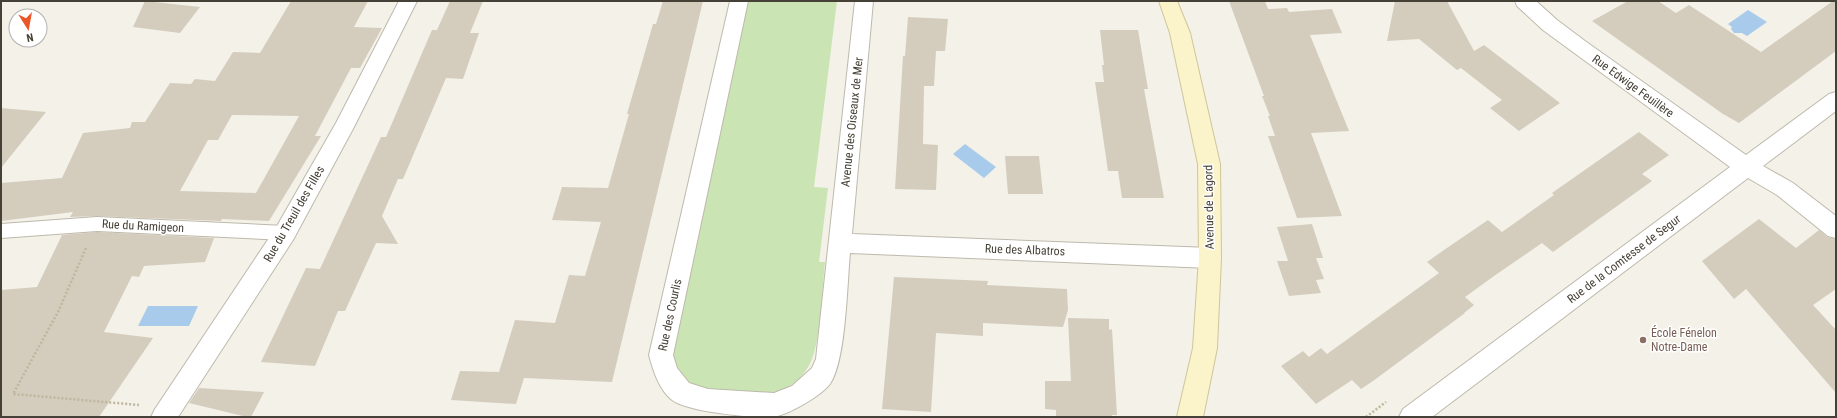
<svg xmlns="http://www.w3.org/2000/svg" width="1837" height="418" font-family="'Roboto Condensed',sans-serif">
<rect width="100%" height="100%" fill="#f3f1e8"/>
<path fill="#cae4b4" d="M742,1H837L814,187L828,188L819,262H825C822,287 821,349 808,367C802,377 793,386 781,390C764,396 706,396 691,384C682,377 676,366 672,354Z"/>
<g fill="#a9cbeb">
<path d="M1748,10L1767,22L1747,36L1742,33H1734L1731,29L1732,27L1728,24Z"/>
<path d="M965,144L996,167L984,178L953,154Z"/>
<path d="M148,306H198L189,326H138Z"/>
</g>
<g fill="#d4cdbe" fill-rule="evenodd">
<path d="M145,1L200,7L180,33L133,27Z"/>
<path d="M291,1H368L354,27L382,28L360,68H351L315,136H321L269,221L222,219L221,221L97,216L70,217L73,212L1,221V183L62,178L83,133L130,128L132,122H145L170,83L191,84L195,79L215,81L233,52L260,53ZM232,115L299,116L256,193L180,191L208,140H218Z"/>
<path d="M450,1H483L470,33H479L463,79L446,78L403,179H398L382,216L398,244L376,243L345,311H338L315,366L261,362L306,268L320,269L381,137H386L432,30H437Z"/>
<path d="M663,1H703L612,382L524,378L516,404L451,400L460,371L499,372L515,320L555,323L569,275L585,276L601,222L552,220L562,187L608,188L629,114H627L653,24H656Z"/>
<path d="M1229,1H1265L1268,9L1287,8L1289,12L1332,9L1342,33L1310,35L1349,131L1311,133L1342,216L1297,218L1268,136H1275L1268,116H1270L1262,96H1264Z"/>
<path d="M1395,1H1447L1474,51L1484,45L1560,103L1519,131L1490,108L1502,100L1461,68L1457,70L1419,39L1387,41Z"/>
<path d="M1628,1H1658L1676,13L1689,5L1761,52L1833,1H1836V51L1739,123L1723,114L1592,21Z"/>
<path d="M908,17L948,19L945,51H936L934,86H924L923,144L938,145L936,190L895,189L903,56H905Z"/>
<path d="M1100,30H1138L1148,89H1144L1164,198H1122L1118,171H1108L1095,82H1104L1102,65H1104Z"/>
<path d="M1,108L46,112L1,168Z"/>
<path d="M1639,132L1669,155L1642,174L1652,181L1553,252L1542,243L1494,276L1465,297L1474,305L1464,313H1465L1373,381L1361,389L1352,380L1316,404L1281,366L1303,351L1309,357L1321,348L1327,354L1439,273L1427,262L1444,250L1488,220L1502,232L1554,195L1552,193Z"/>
<path d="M1005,156H1039L1043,194H1008Z"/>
<path d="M1759,219L1796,248L1819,230L1827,237L1836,239V289L1813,305L1836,330V393L1746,289L1734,299L1702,261Z"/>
<path d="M1312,224L1323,258H1316L1324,279L1316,280L1321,293L1289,296L1277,261H1288L1277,227Z"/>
<path d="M97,232L214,238L205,262L144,266L139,277L132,276L104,332L153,338L99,417H1V290L37,287L62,235Z"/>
<path d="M894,277L988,281L987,285L1067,289L1068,310L1063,327L983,323V336L936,333L931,412L882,409Z"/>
<path d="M1068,318L1109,319V330L1112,329L1117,415H1112V417H1056V410L1045,409V381H1071Z"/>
<path d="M199,388L264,392L251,417H247L189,403Z"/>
</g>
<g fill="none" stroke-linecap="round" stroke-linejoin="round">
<defs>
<path id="lane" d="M97,217L285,226L291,228L294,233L291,238L285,240L97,231L1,238V224Z"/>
<g id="street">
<path d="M399,1H417L354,127L293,240L178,417H151L155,409L277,226L336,123Z"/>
<path d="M730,1H748L673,355L677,368L689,383L708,389L774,393L792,386L812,368L816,359L855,1H873L852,234L1210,248L1218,251L1221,258L1218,265L1210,268L850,253C847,284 846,361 830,384C821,396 788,415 773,417C753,418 688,412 672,400C659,390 653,370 649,355Z"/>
<path d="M1515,1H1536L1557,20L1585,41L1746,155L1829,94L1836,92V111L1763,166L1793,183L1836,216V238L1828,236L1777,195L1748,178L1432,417H1399L1403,409L1730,167L1543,30L1517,6Z"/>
</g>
<path id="secondary" d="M1159,1H1177L1190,33L1220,164L1221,258L1217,348L1203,417H1177L1193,348L1199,258L1198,164L1170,33Z"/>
</defs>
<use href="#lane" stroke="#beb9ab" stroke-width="2"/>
<use href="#street" stroke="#beb9ab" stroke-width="2"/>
<use href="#secondary" stroke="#cfc69b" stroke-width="2"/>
<g stroke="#bfb69e" stroke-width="2.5" stroke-dasharray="2 2" stroke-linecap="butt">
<path d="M86,248L58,312L13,394L139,405"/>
<path d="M1366,417L1386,402"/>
</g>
<use href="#lane" fill="#fff" fill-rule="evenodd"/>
<use href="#street" fill="#fff" fill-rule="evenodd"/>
<use href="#secondary" fill="#fbf3ca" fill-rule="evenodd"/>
</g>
<circle fill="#8d6e63" stroke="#fff" stroke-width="1.5" cx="1643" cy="340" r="4"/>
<g text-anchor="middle" stroke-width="3" stroke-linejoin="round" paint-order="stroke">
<g font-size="12" fill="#464137" stroke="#fff">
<text transform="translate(1633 86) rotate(36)" y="4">Rue Edwige Feuillère</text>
<text transform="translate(852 122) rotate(-84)" y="4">Avenue des Oiseaux de Mer</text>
<text transform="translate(1209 207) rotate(-91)" y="4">Avenue de Lagord</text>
<text transform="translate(294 214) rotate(-60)" y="4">Rue du Treuil des Filles</text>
<text transform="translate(143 226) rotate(3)" y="4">Rue du Ramigeon</text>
<text transform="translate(1025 250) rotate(2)" y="4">Rue des Albatros</text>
<text transform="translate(1624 259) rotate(-37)" y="4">Rue de la Comtesse de Segur</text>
<text transform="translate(670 315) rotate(-78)" y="4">Rue des Courlis</text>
</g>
<g font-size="12" fill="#785e54" stroke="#fff" text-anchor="start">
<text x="1651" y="337">École Fénelon<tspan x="1651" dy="14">Notre-Dame</tspan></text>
</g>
</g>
<rect width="1837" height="418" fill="none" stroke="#464137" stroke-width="4"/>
<g transform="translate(28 28) rotate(169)"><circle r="19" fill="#ffffff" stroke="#b5b3af"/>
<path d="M0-3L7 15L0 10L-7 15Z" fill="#eb5528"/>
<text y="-6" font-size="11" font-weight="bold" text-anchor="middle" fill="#464137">N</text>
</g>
</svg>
